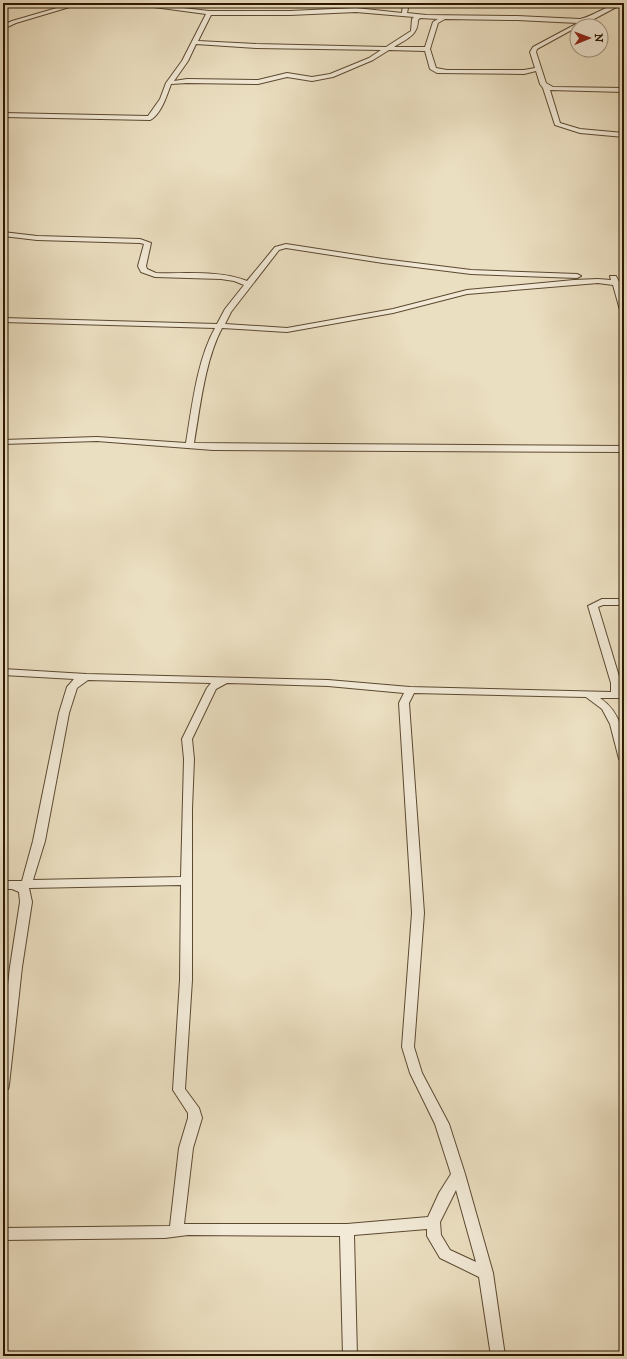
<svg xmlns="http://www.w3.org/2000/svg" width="627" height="1359" font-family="'IM FELL DW Pica',serif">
<rect width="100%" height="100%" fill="#ebdfc1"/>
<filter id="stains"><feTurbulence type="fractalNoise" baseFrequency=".005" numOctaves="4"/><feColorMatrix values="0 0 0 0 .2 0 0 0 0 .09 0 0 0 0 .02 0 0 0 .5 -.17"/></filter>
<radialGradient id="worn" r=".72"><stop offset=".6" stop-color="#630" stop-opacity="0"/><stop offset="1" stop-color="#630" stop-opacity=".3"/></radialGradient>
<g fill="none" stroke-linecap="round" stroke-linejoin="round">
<defs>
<g id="minor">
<path d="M74,3H83L16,23L3,29V25L12,21Z"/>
<path d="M124,3H140L209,11H290L356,8L402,13L403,3H409L407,13L426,15L517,16L580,19C595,16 609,3 624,3L594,19L585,21V23L577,26V27L537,49L536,52L546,83L553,87L624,88V92L550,90L560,123L580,129L624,133V137L580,133L555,125L543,88L540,84L536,71L524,74L437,73L430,69L425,51L389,50L373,60L333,77L312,81L287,77L258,84L187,83L171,84C167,95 161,115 150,120L3,117V113L148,116L160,99L166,83L182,61L206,14ZM356,12L414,17L412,19L411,31L386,47L256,44L198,41L211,15H290ZM420,18L438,19L433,22L425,47H394C406,39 418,36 418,20ZM445,19L517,20L578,23L533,47L530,52L535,68L524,70H447L436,68L430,49L438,23ZM196,44L256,48L381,50L369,58L330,74L312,77L287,73L258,80L187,79L174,81L188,61Z"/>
<path d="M3,232L37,236L140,239L151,243L146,266L147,269L156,273C186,274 219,270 247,281L275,247L286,244L383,259L471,270L577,274L581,276L577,278L471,274L383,263L286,248L279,250L231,312L225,324L287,328L393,309L467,290L574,280L598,279L611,280L610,276H616C623,288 624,299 624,312L620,310L613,285L598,283L467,294L393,313L287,332L222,328C205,360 200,408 194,443L624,446V452L213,450L97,441L3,444V440L97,437L186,443C192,407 197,360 215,328L3,322V318L217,324L225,309L244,285L234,281L221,279L155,277L141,272L138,266L144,244L140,243L37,240L3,236Z"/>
<path d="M602,599H624V605H603L598,607L621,683V692H624V698H600C623,714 624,736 624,762L619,759L610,724L602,709L586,697L414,693L409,703L424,913L414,1047L422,1073L449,1124L465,1174L493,1273L505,1356H491L479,1277L440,1258L427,1236V1229L354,1235L357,1356H343L340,1236L188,1235L165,1238L3,1240V1228L170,1226L179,1148L188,1118V1113L173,1090L180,980L181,885L29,888L32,902L22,967L9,1085L8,1089L3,1090V1028L10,967L20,902L19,892L12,889H3V881H22L33,841L59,713L67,687L74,679L3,675V669L86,674L328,680L410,687L611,692V683L588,606ZM88,680L211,683L207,688L182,739L184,759L181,877L33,880L45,841L69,713L77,688ZM227,683L328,686L404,693L399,703L412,913L402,1047L410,1073L435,1124L451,1174L439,1193L428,1217L347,1224H184L193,1148L202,1118L199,1108L185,1089L192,980V809L194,759L192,739L216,689ZM456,1190L476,1262L450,1250L441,1235L440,1222Z"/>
</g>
</defs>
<use href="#minor" stroke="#5c4931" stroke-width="2"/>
<use href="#minor" fill="#f2ead7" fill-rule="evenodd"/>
</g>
<rect width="627" height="1359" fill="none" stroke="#ebdfc1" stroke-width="16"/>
<rect x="4" y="4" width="619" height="1351" fill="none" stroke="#2c1701" stroke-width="2"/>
<rect x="8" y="8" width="611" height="1343" fill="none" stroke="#2c1701"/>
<g transform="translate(589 38) rotate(89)"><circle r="19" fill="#f2ead7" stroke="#a39681"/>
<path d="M0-3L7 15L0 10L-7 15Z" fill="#8f2418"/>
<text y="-6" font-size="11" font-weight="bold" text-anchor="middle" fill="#2c1701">N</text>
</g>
<rect width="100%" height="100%" filter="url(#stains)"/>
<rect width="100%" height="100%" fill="url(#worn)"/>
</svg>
